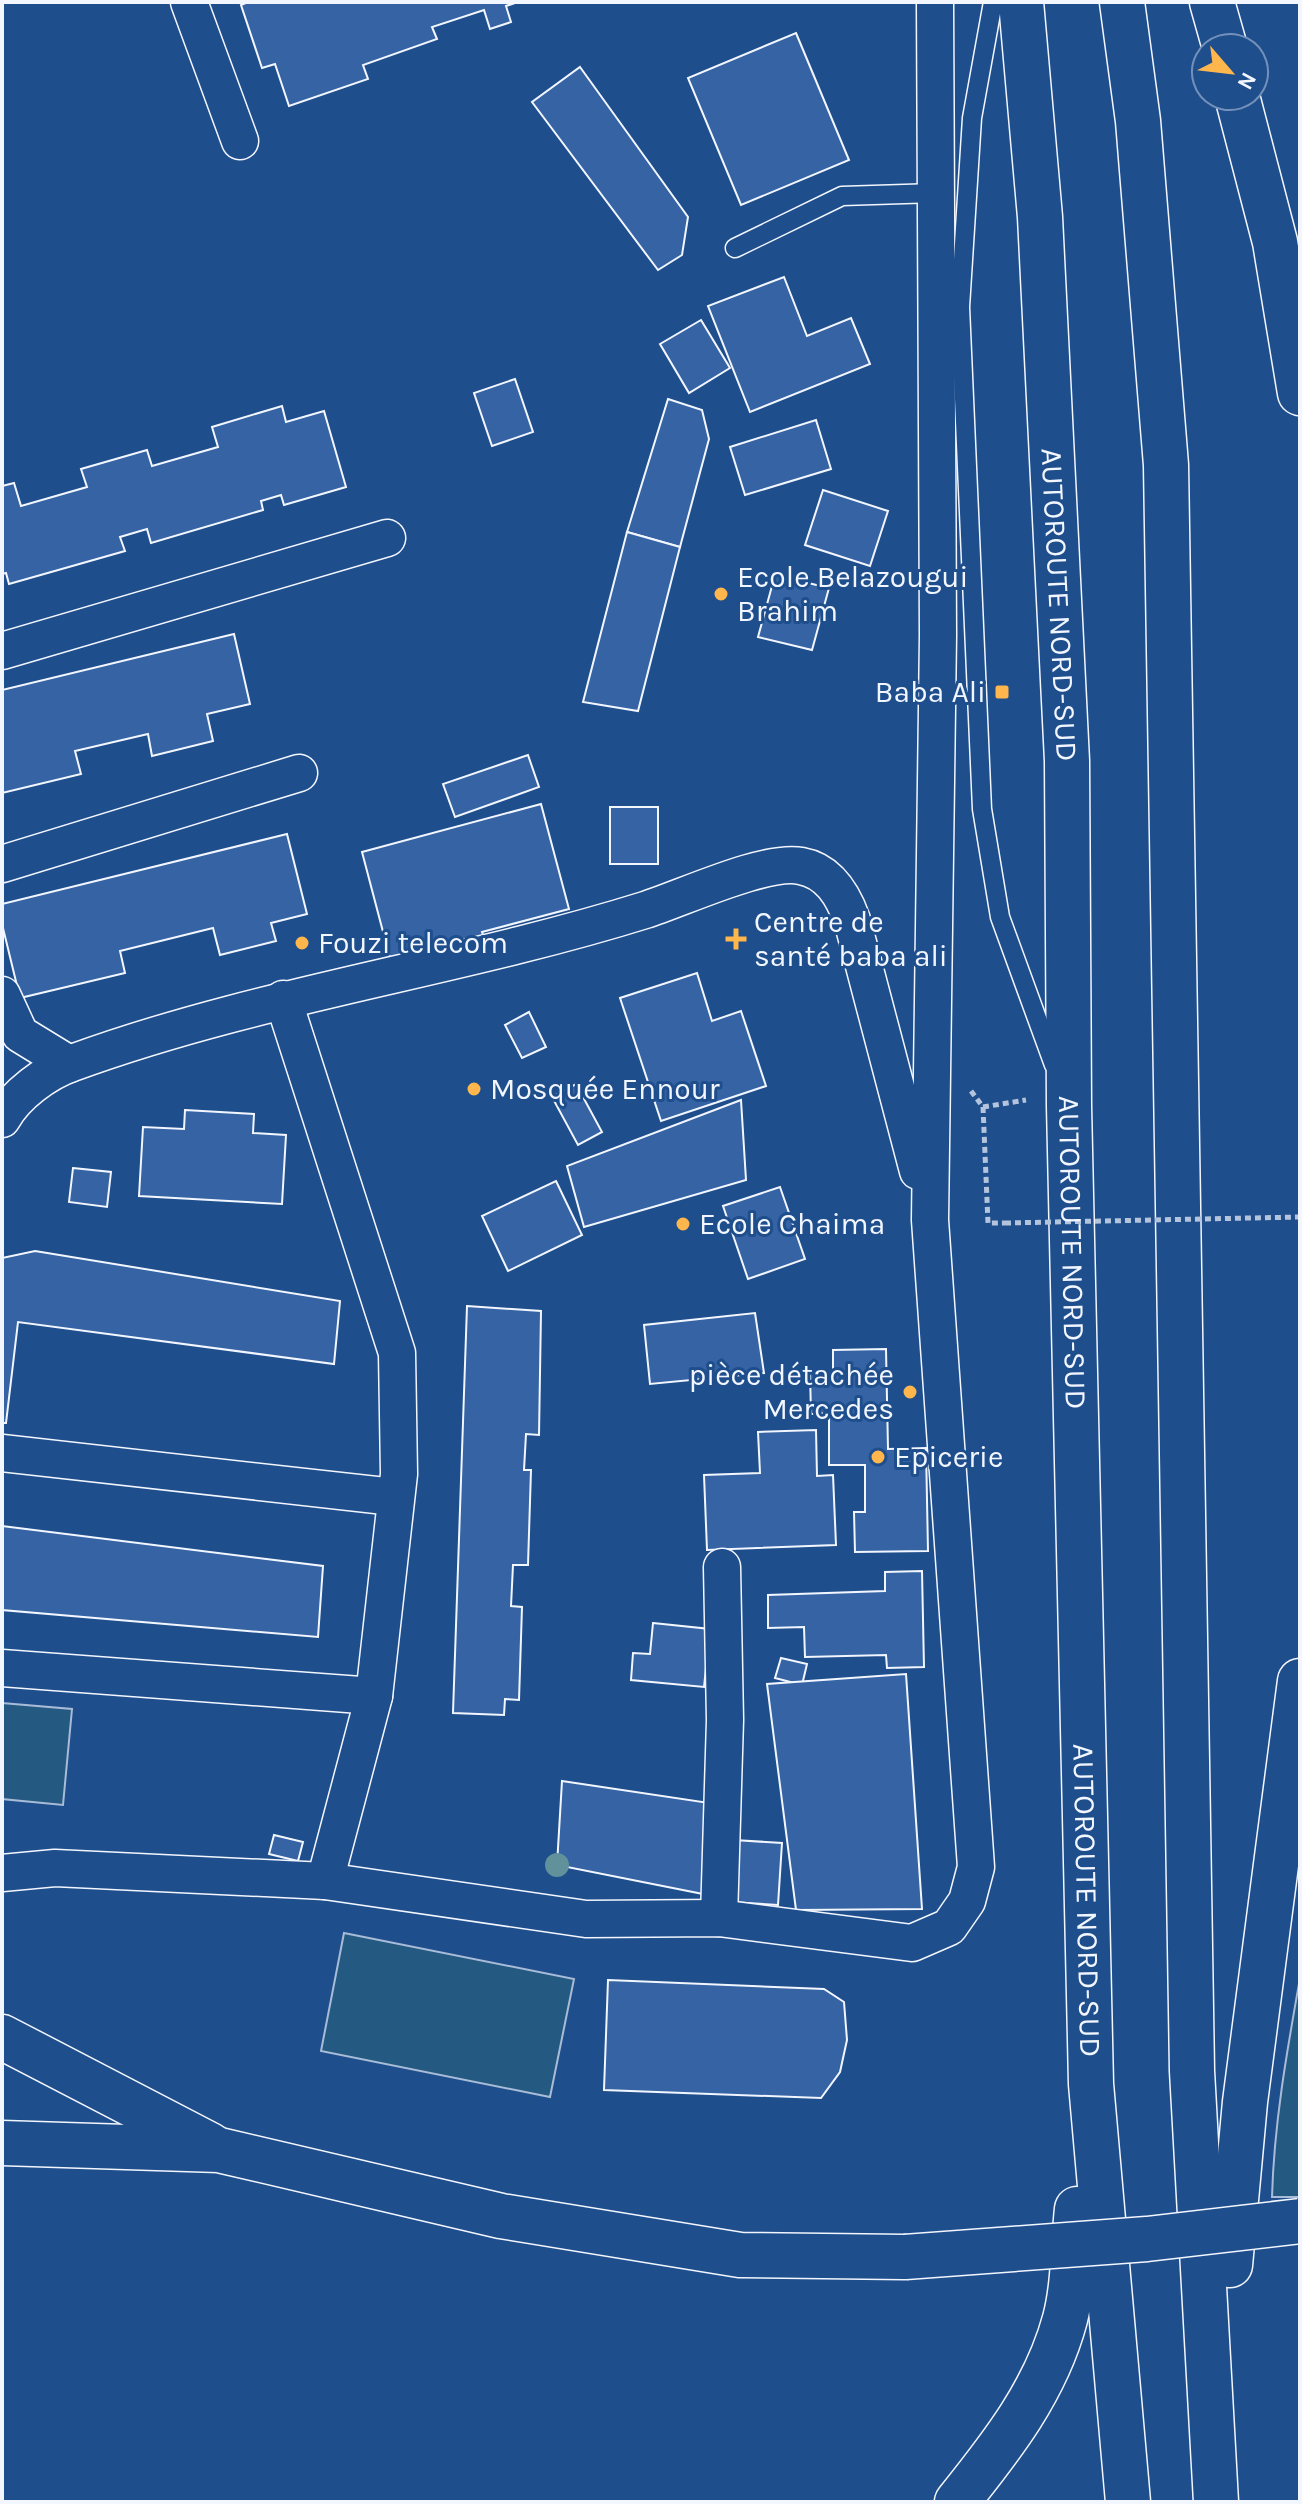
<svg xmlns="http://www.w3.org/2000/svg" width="1302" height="2504" font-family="Karla,sans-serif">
<rect width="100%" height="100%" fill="#1f4e8c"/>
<g fill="#245a82" stroke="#a8bbd7" stroke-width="2">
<path d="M2,1703L72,1709L63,1805L2,1799Z"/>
<path d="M344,1933L574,1979L550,2097L321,2051Z"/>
<path d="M1300,1978V2197H1272C1274,2123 1287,2051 1300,1978Z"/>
</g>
<g fill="#3563a3" stroke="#f2f6ff" stroke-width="2">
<path d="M518,2L506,6L511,22L490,29L484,10L432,27L437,39L363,65L368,79L289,106L275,64L262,68L241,5L248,2Z"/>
<path d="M796,33L849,160L741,205L688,78Z"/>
<path d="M580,67L688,217L682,255L658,270L532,102Z"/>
<path d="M784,277L807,336L851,318L870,364L750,412L708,306Z"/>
<path d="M701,320L730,368L689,393L660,344Z"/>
<path d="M515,379L533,432L492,446L474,393Z"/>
<path d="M668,399L702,410L709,439L680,547L627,532Z"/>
<path d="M282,406L286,422L324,411L346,487L284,505L281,495L261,501L263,510L151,543L147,529L120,537L125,551L9,584L6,573L2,574V486L14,483L21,506L87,487L81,469L147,450L152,466L218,447L212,427Z"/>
<path d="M816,420L831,469L745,495L730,447Z"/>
<path d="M823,490L888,511L870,566L805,545Z"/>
<path d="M627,532L680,547L638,711L583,702Z"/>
<path d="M775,575L829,588L812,650L758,637Z"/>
<path d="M234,634L250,704L207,714L213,741L152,756L148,734L75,751L81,774L2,793V690Z"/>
<path d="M528,755L539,787L455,817L443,784Z"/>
<path d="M541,804L569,909L482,932L485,941L392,966L362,852Z"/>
<rect x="610" y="807" width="48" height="57"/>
<path d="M287,834L307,914L271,923L276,941L220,955L213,928L120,951L125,973L20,998L2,924V904Z"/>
<path d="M697,973L712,1021L741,1011L766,1086L661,1121L620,998Z"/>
<path d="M529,1012L546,1047L522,1058L505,1025Z"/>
<path d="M576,1084L602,1132L578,1145L552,1097Z"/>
<path d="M741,1100L746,1180L584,1227L567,1166Z"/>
<path d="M185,1110L254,1114L253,1133L286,1135L282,1204L139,1196L143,1127L184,1129Z"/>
<path d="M73,1168L111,1172L107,1207L69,1202Z"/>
<path d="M556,1181L582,1235L508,1271L482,1216Z"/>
<path d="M780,1187L805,1259L748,1279L723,1206Z"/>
<path d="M35,1251L340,1301L334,1364L18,1322L6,1423H2V1258Z"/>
<path d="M467,1306L541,1311L539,1435L526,1434L524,1470H531L528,1565H513L511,1606L522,1607L519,1700L505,1699L504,1715L453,1713Z"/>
<path d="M755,1313L764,1373L650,1384L644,1325Z"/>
<path d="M886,1349L888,1449L926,1448L928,1551L855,1552L854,1512H865V1465H829V1413L811,1414L810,1373H833V1350Z"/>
<path d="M816,1430L817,1476L833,1475L836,1545L707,1550L704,1475L760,1473L758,1432Z"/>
<path d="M2,1526L323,1566L318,1637L2,1610Z"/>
<path d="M922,1571L924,1667L887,1668L886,1655L805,1657L804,1627L768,1628V1595L885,1591V1572Z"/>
<path d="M653,1623L710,1629L704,1687L631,1680L633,1653L650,1654Z"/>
<path d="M781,1658L807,1664L802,1685L775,1678Z"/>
<path d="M906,1674L922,1909L796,1910L767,1684Z"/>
<path d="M562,1781L716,1804L708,1895L557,1865Z"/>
<path d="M274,1835L303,1842L298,1861L269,1854Z"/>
<path d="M734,1840L782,1843L778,1905L730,1902Z"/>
<path d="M608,1980L824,1989L844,2002L847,2040L840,2072L821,2098L604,2090Z"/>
</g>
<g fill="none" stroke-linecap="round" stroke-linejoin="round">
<defs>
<g id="lane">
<path d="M993,2L972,118L960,307L982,809L1000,917L1054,1065"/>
<path d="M735,248L842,196L936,193"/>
</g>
<g id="street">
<path d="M189,2L240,141"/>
<path d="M2,651L387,538"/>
<path d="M2,864L299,773"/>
<path d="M2,995L20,1034L69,1064"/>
<path d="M283,999L397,1353L399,1474L374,1696L325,1881"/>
<path d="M2,1119C15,1095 46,1072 72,1063C258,995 456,969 645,910C683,898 765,859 801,866C829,871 843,895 852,920L918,1171"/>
<path d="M2,1453L394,1497"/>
<path d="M2,1668L374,1696"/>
<path d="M2,1873L55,1868L325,1881L586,1919L719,1918L912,1943L949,1927L967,1901L976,1867L930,1220L938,635L935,2"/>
<path d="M719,1918L725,1720L722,1567"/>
</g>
<g id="secondary">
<path d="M2,2037L210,2145"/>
<path d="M2,2143L219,2150L501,2216L740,2255L905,2257"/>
</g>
<g id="highway">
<path id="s1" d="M1021,2L1040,217L1067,761L1069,1106L1091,2084L1128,2502"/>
<path d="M1122,2L1138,121L1166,465L1192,2071L1216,2502"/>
<path d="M1212,2L1225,48"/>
<path d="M1237,96L1275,242L1300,393"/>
<path d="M1230,2265L1245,2102L1300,1681"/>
<path d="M957,2502C1002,2446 1046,2390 1065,2319C1074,2285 1073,2245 1077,2209"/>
</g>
</defs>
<use href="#lane" stroke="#f2f6ff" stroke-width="21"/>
<use href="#street" stroke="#f2f6ff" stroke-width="39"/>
<use href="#secondary" stroke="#f2f6ff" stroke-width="47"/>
<use href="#highway" stroke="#f2f6ff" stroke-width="47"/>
<g stroke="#b3c4dc" stroke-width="5" stroke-dasharray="6 4" stroke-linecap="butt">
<path d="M971,1091L983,1107L988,1223H1005"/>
<path d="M983,1107L1026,1100"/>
</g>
<use href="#lane" stroke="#1f4e8c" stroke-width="18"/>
<use href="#street" stroke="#1f4e8c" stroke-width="36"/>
<use href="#secondary" stroke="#1f4e8c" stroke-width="44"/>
<use href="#highway" stroke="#1f4e8c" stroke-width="44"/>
<defs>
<path id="secondary-bridge" d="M905,2257L1147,2239L1300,2221"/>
</defs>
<use href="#secondary-bridge" stroke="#f2f6ff" stroke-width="47" stroke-linecap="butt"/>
<path stroke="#b3c4dc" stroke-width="5" stroke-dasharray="6 4" stroke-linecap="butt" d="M1005,1223L1300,1217"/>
<use href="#secondary-bridge" stroke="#1f4e8c" stroke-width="44"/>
</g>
<circle fill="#61919a" cx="557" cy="1865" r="12"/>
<g fill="#ffb74d" stroke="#1f4e8c" stroke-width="3">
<circle cx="721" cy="594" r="8"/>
<rect x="994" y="684" width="16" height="16" rx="4"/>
<path d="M732 927h8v8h8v8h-8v8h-8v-8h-8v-8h8z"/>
<circle cx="302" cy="943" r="8"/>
<circle cx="474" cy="1089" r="8"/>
<circle cx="683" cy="1224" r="8"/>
<circle cx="910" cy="1392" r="8"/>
<circle cx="878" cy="1457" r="8"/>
</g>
<g text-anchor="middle" stroke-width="6" stroke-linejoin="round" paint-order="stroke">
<g font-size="30" fill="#f2f6ff" stroke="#1f4e8c" text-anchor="start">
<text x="737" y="587">Ecole Belazougui<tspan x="737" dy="34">Brahim</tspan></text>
<text x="986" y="702" text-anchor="end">Baba Ali</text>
<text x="754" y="932">Centre de<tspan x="754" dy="34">santé baba ali</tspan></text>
<text x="318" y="953">Fouzi telecom</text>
<text x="490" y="1099">Mosquée Ennour</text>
<text x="699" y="1234">Ecole Chaima</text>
<text x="894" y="1385" text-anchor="end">pièce détachée<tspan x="894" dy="34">Mercedes</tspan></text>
<text x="894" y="1467">Epicerie</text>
</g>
<g font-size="30" fill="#f2f6ff" stroke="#1f4e8c">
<text dy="10" stroke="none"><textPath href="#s1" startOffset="604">AUTOROUTE NORD-SUD</textPath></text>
<text dy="10" stroke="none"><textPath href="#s1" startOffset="1252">AUTOROUTE NORD-SUD</textPath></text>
<text dy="10" stroke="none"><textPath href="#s1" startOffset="1900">AUTOROUTE NORD-SUD</textPath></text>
</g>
</g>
<rect width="1302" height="2504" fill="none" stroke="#f2f6ff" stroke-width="8"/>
<g transform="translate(1230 72) rotate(118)"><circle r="38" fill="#1f4e8c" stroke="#7391ba" stroke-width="2"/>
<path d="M0-6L14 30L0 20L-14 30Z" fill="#ffb74d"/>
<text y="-12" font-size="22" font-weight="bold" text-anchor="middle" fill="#f2f6ff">N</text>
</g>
</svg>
